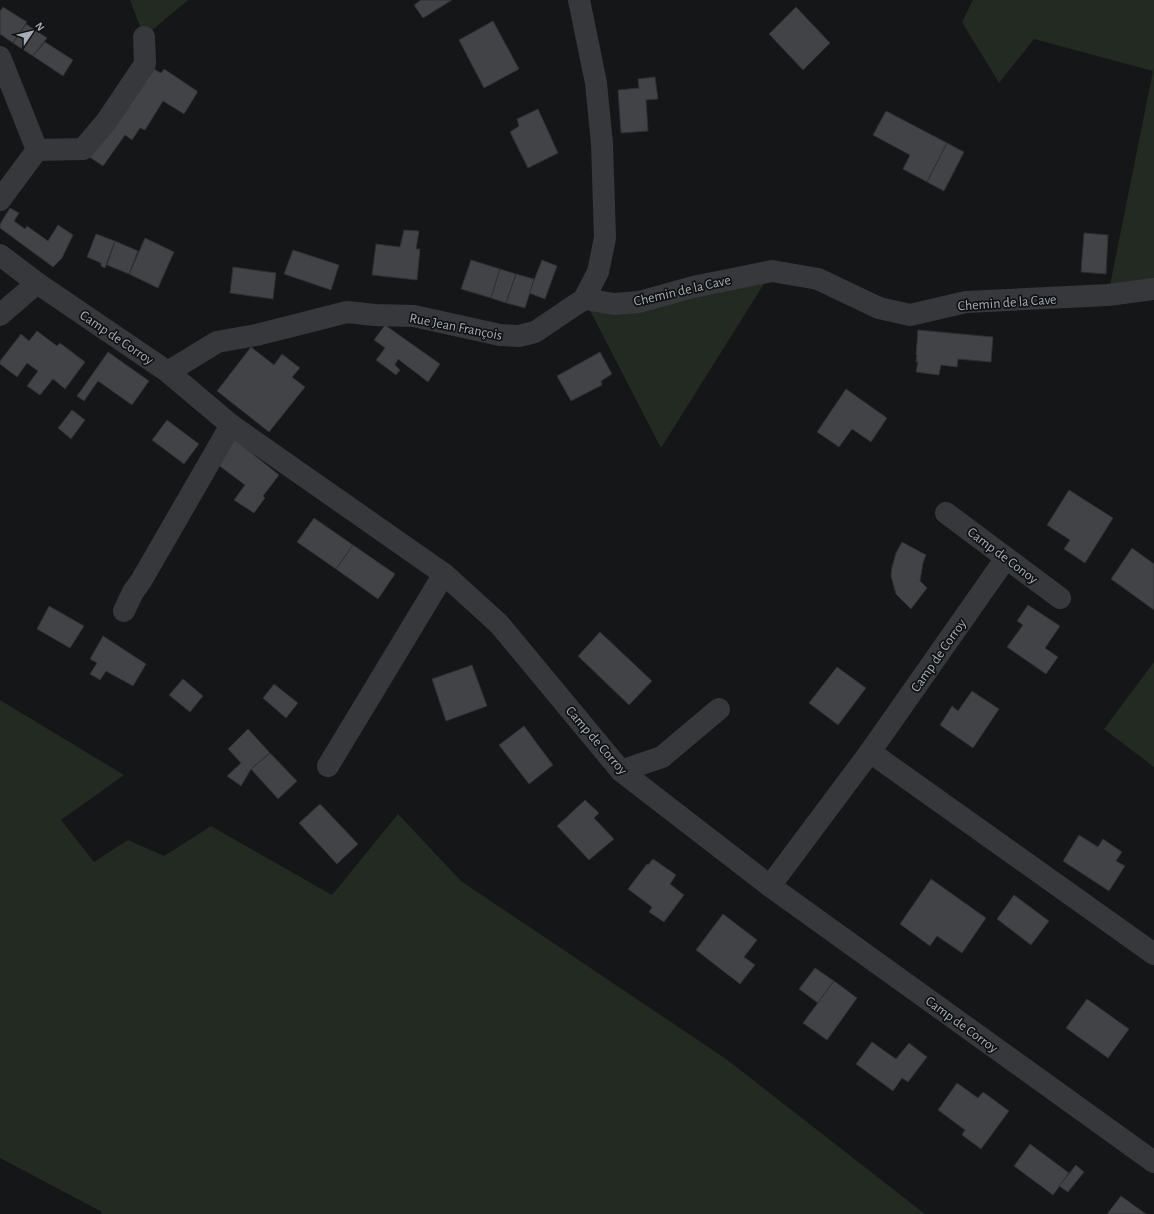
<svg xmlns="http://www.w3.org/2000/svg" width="1154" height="1214" font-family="'Alegreya Sans',sans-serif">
<rect width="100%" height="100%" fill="#151617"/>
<g fill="#222a22">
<path d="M130,0H188L144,37Z"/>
<path d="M973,0H1154V289L1108,295L1153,71L1034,39L999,83L962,22Z"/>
<path d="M772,271L661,448L584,299L614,304Z"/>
<path d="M1154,662V767L1104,729Z"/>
<path d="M0,700L124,775L61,820L94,862L128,840L164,856L211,826L332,895L398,814L461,881L726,1059L925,1214H101L102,1212L0,1158Z"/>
</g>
<g fill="#414347" stroke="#2f3033">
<path d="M421,0H452L423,18L414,5Z"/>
<path d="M3,7L27,22L13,43L0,34V11Z"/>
<path d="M796,7L830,43L803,70L769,34Z"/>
<path d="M493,21L519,69L484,88L459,40Z"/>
<path d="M26,24L47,38L33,56L13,43Z"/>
<path d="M45,42L73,60L63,76L33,56Z"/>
<path d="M146,65L161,73L164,69L197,91V93L184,114L163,101L145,130L140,128L132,140L125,135L103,166L88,156Z"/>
<path d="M655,77L658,99L646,100L648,131L621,133L618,90L639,88L638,79Z"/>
<path d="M538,109L558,153L528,168L510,132L519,126L517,119Z"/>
<path d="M886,111L947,143L927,182L903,169L910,155L873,135Z"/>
<path d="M947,143L964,152L944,191L927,182Z"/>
<path d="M10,208L19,213L14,221L25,229L27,226L48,241L58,225L73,235L62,258L53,267L0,228V224Z"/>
<path d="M404,230L419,231L416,249H420L417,280L372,275L376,244L400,247Z"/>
<path d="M1084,233L1108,235L1106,274L1081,272Z"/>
<path d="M96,234L115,241L105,268L101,266V263L87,257Z"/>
<path d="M145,238L174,252L158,288L129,274Z"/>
<path d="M115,241L138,251L129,274L107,265Z"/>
<path d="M293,250L339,265L331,290L284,274Z"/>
<path d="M471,260L500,269L491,298L461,289Z"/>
<path d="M542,260L557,266L545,299L529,293Z"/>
<path d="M233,267L276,273L273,299L230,293Z"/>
<path d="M500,269L516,274L506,303L491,298Z"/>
<path d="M516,274L534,279L525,308L506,303Z"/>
<path d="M385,325L440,364L428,382L398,359L395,365L400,370L396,375L376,360L385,348L374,340Z"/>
<path d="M918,330L993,337L991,362L958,359L957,367L941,365L939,375L916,372L918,362H916L917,355H916Z"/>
<path d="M37,331L57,346L60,343L85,362L65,389L53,379L40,395L27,386L38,371L27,363L17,377L0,364V361L21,334L29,341Z"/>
<path d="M251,347L274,365L282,354L300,368L292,377L305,387L269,432L217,391Z"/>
<path d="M108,352L149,381L132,405L98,381L84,401L77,396Z"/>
<path d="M600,352L612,374L601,381L602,385L571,401L557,376Z"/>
<path d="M846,389L887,418L871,442L852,429L839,447L817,432Z"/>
<path d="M72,410L85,420L71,439L58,428Z"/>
<path d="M167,420L199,444L184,464L152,440Z"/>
<path d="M234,439L279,475L263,496L265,498L254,513L234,500L245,485L217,464Z"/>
<path d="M1069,490L1113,518L1085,563L1064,549L1070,540L1047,525Z"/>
<path d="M314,518L353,545L336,569L297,542Z"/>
<path d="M902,542L926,555L923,563L920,581L927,588L911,609L896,594L891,576L892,567L896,553Z"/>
<path d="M353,545L395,574L378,599L336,569Z"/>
<path d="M1132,548L1154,564V610L1111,579Z"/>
<path d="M1028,605L1060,626L1045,648L1058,657L1046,674L1007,647L1023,625L1017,621Z"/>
<path d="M49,606L84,626L70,648L37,629Z"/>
<path d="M600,632L652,681L629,705L578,656Z"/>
<path d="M103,636L146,664L133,686L106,671L100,680L90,674L97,663L90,659Z"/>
<path d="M472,665L487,706L446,721L432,679Z"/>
<path d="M837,667L866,688L838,725L809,703Z"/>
<path d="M183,679L203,696L190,712L169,695Z"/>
<path d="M274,684L298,703L286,718L263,698Z"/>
<path d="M972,691L999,709L973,748L940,725L952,706L958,711Z"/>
<path d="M524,726L553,765L529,784L499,745Z"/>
<path d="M248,729L270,753L251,769L241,786L227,776L241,763L228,749Z"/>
<path d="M270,753L297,781L278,799L251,769Z"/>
<path d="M585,800L599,813L594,818L614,839L589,860L557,826Z"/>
<path d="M320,804L358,844L337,864L299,823Z"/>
<path d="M1079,835L1098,847L1103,839L1122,852L1116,861L1125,866L1109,891L1063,861Z"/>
<path d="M653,859L676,875L670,884L684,895L664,922L649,912L652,907L628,889L647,864L648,865Z"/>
<path d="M931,879L986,918L962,953L937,936L930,946L900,924Z"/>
<path d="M1014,895L1049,921L1031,945L997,919Z"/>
<path d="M723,914L757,940L744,957L755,965L740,984L696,950Z"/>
<path d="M815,968L834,981L818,1003L799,989Z"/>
<path d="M834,981L857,998L827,1040L803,1023Z"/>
<path d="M1087,999L1129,1029L1108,1058L1066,1028Z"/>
<path d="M872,1042L896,1059L909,1043L927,1057L908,1082L902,1078L893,1091L856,1064Z"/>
<path d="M957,1083L978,1098L983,1092L1009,1111L981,1149L962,1135L965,1130L938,1110Z"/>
<path d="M1030,1144L1069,1173L1053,1195L1014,1166Z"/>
<path d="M1076,1165L1084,1172L1068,1192L1059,1186Z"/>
<path d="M1121,1196L1146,1214H1107Z"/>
</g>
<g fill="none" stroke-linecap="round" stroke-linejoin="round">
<g stroke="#36383c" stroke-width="22">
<path d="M0,57L37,150L0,200"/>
<path d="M37,150L83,149L106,122L145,64L144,37"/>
<path d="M0,255L37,283L168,372L231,425L444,574L499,624L621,771L770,886L1154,1162"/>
<path d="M584,299L614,304L639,302L693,287L772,271L818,279L879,308L910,315L966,302L1108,295L1154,289"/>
<path d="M0,315L37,283"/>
<path d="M168,372L217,342L256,335L347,312L375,315L414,316L500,335L519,336L535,332L584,299L598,272L605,238L602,144L596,83L579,0"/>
<path d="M946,513L1060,598"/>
<path d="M124,611L133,592L141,581L231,425"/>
<path d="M870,752L1154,954"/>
<path d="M328,766L444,574"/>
<path d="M621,771L662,757L719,709"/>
<path d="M770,886L870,752L1006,558"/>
</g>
</g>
<g text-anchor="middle" stroke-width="3.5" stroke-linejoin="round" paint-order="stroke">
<g font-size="14" fill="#a7adb7" stroke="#101112">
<text transform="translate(682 290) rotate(-13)" y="5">Chemin de la Cave</text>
<text transform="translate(1007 302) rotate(-4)" y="5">Chemin de la Cave</text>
<text transform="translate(456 326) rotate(11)" y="5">Rue Jean François</text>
<text transform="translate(117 337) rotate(34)" y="5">Camp de Corroy</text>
<text transform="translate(1003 555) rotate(37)" y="5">Camp de Conoy</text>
<text transform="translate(938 655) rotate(-55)" y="5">Camp de Corroy</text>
<text transform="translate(597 740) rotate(49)" y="5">Camp de Corroy</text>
<text transform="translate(962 1024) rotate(36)" y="5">Camp de Corroy</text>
</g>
</g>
<g transform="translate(32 32) rotate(55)" stroke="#101112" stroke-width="3" paint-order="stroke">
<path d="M0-3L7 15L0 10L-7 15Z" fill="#a7adb7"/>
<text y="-6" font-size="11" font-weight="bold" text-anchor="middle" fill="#a7adb7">N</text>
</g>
</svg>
